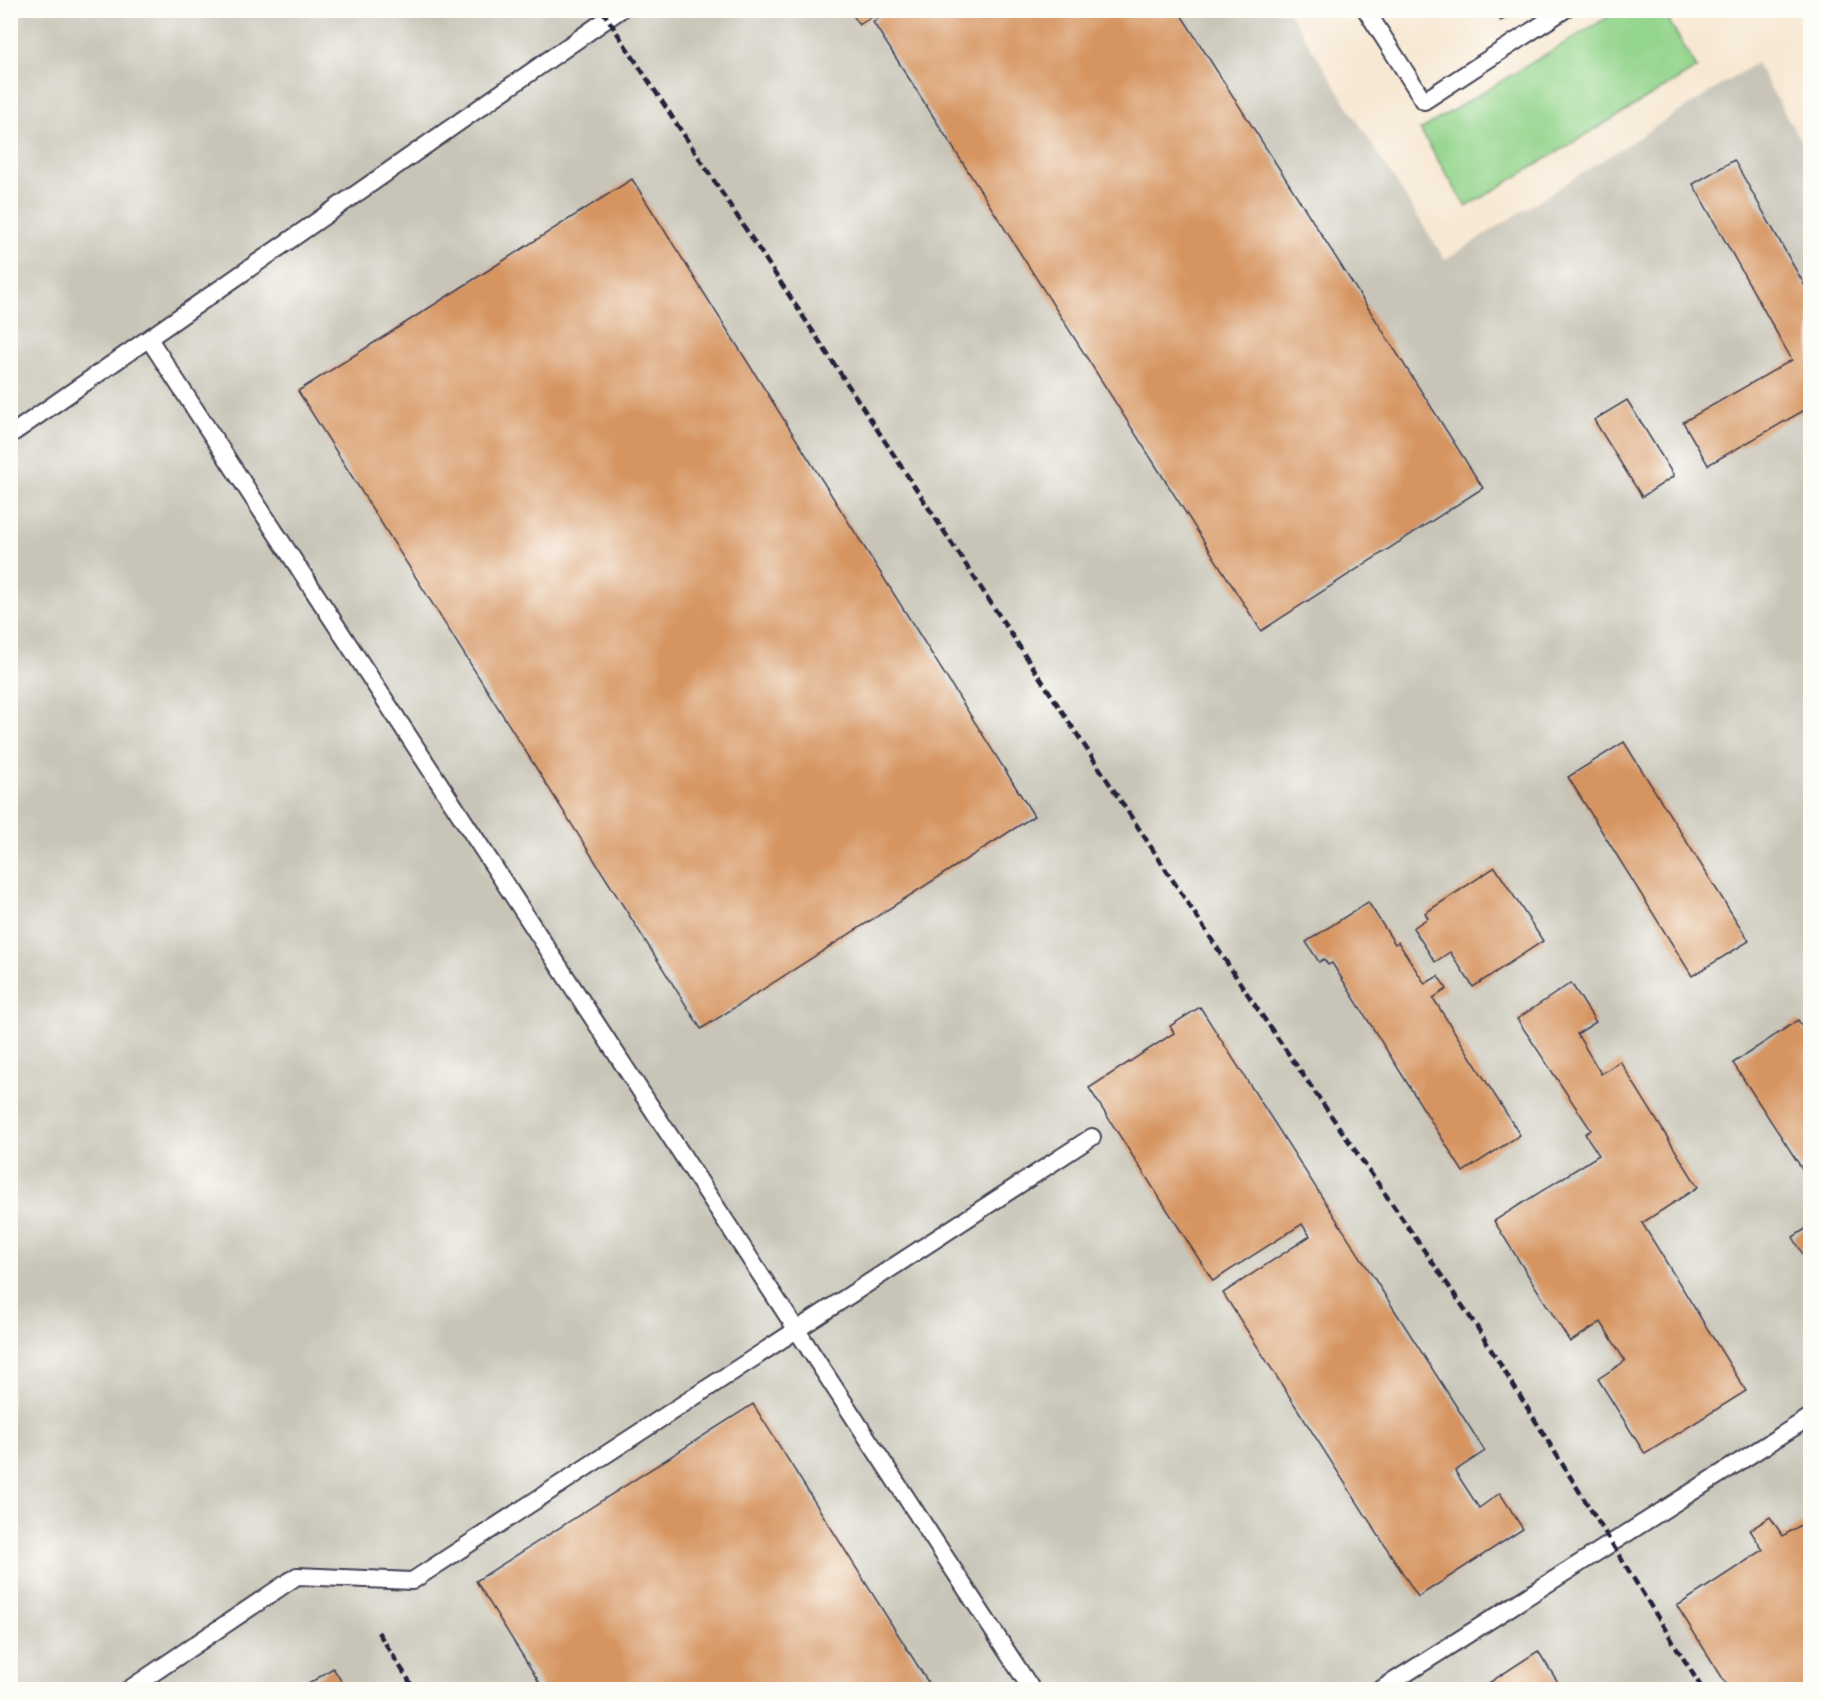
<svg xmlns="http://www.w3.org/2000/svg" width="1821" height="1700" font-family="Kalam,sans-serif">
<rect width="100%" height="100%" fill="#fdfcf7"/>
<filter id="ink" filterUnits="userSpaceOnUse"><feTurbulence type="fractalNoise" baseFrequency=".0167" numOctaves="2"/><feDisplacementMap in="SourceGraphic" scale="12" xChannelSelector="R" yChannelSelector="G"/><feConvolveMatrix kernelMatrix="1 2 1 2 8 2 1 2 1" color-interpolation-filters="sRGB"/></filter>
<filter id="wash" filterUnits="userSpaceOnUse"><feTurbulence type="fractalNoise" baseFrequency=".008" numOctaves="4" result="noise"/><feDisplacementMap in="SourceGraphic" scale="24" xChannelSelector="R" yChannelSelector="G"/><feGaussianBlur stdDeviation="1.35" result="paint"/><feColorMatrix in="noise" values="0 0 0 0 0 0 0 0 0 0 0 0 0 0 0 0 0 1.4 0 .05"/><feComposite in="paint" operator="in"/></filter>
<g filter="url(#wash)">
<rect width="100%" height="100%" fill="#f7e8d3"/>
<path fill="#c8c4b8" d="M11,11H1288L1445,260L1756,63L1810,157V1689L11,1690Z"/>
<path fill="#94d58d" stroke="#5b7c64" stroke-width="1.5" d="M1618,11H1663L1697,68L1466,207L1420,130Z"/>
<g id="blocks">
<g fill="#d69460">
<path d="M850,10H882L859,25Z"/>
<path d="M892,10H1178L1483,488L1261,631L873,22Z"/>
<path d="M1495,10H1517L1501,21Z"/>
<path d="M1734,160L1810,295V407L1708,465L1683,422L1792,360L1693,184Z"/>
<path d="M632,179L1034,816L701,1029L298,391Z"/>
<path d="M1627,400L1674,476L1642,497L1594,420Z"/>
<path d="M1624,742L1749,941L1692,976L1568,777Z"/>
<path d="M1495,867L1543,941L1473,987L1450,952L1435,962L1413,928L1428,918L1425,913Z"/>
<path d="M1368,902L1395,944L1398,942L1425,984L1438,976L1447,989L1433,998L1520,1135L1463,1172L1332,963L1328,965L1324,959L1319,962L1306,942Z"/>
<path d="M1571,983L1596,1022L1577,1034L1601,1074L1620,1061L1698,1187L1642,1223L1746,1391L1645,1454L1598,1379L1625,1361L1601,1322L1570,1342L1494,1221L1599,1155L1585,1134L1591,1130L1517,1019Z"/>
<path d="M1200,1007L1485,1451L1455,1471L1479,1508L1500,1493L1523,1529L1418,1597L1223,1293L1310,1236L1302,1224L1213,1281L1089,1088L1174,1033L1170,1026Z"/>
<path d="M1798,1020L1810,1039V1181L1733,1063Z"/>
<path d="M1810,1226V1267L1793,1237Z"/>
<path d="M753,1404L933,1690H544L476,1581Z"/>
<path d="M1770,1517L1783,1536L1810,1519V1690H1730L1677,1606L1763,1550L1750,1530Z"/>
<path d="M1538,1651L1563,1690H1478Z"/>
<path d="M333,1668L347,1690H299Z"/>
</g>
</g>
</g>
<g filter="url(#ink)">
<use href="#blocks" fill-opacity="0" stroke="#424052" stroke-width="1.5"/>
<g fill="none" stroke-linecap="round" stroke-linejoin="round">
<defs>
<g id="service">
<path d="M1366,10L1424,101L1564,10"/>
<path d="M149,339L1032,1690"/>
<path d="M10,435L620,10"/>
<path d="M128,1690L297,1576L412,1581L1092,1137"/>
<path d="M1380,1690L1810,1417"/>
</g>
</defs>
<use href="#service" stroke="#424052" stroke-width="20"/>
<use href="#service" stroke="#fff" stroke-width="16"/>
<g stroke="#22223b" stroke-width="4.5" stroke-dasharray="9 4.5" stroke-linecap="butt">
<path d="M602,10L1252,1001L1477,1327L1703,1690"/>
<path d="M378,1632L415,1690"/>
</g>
</g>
</g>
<rect width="1821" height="1700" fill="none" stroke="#fdfcf7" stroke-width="36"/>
</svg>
